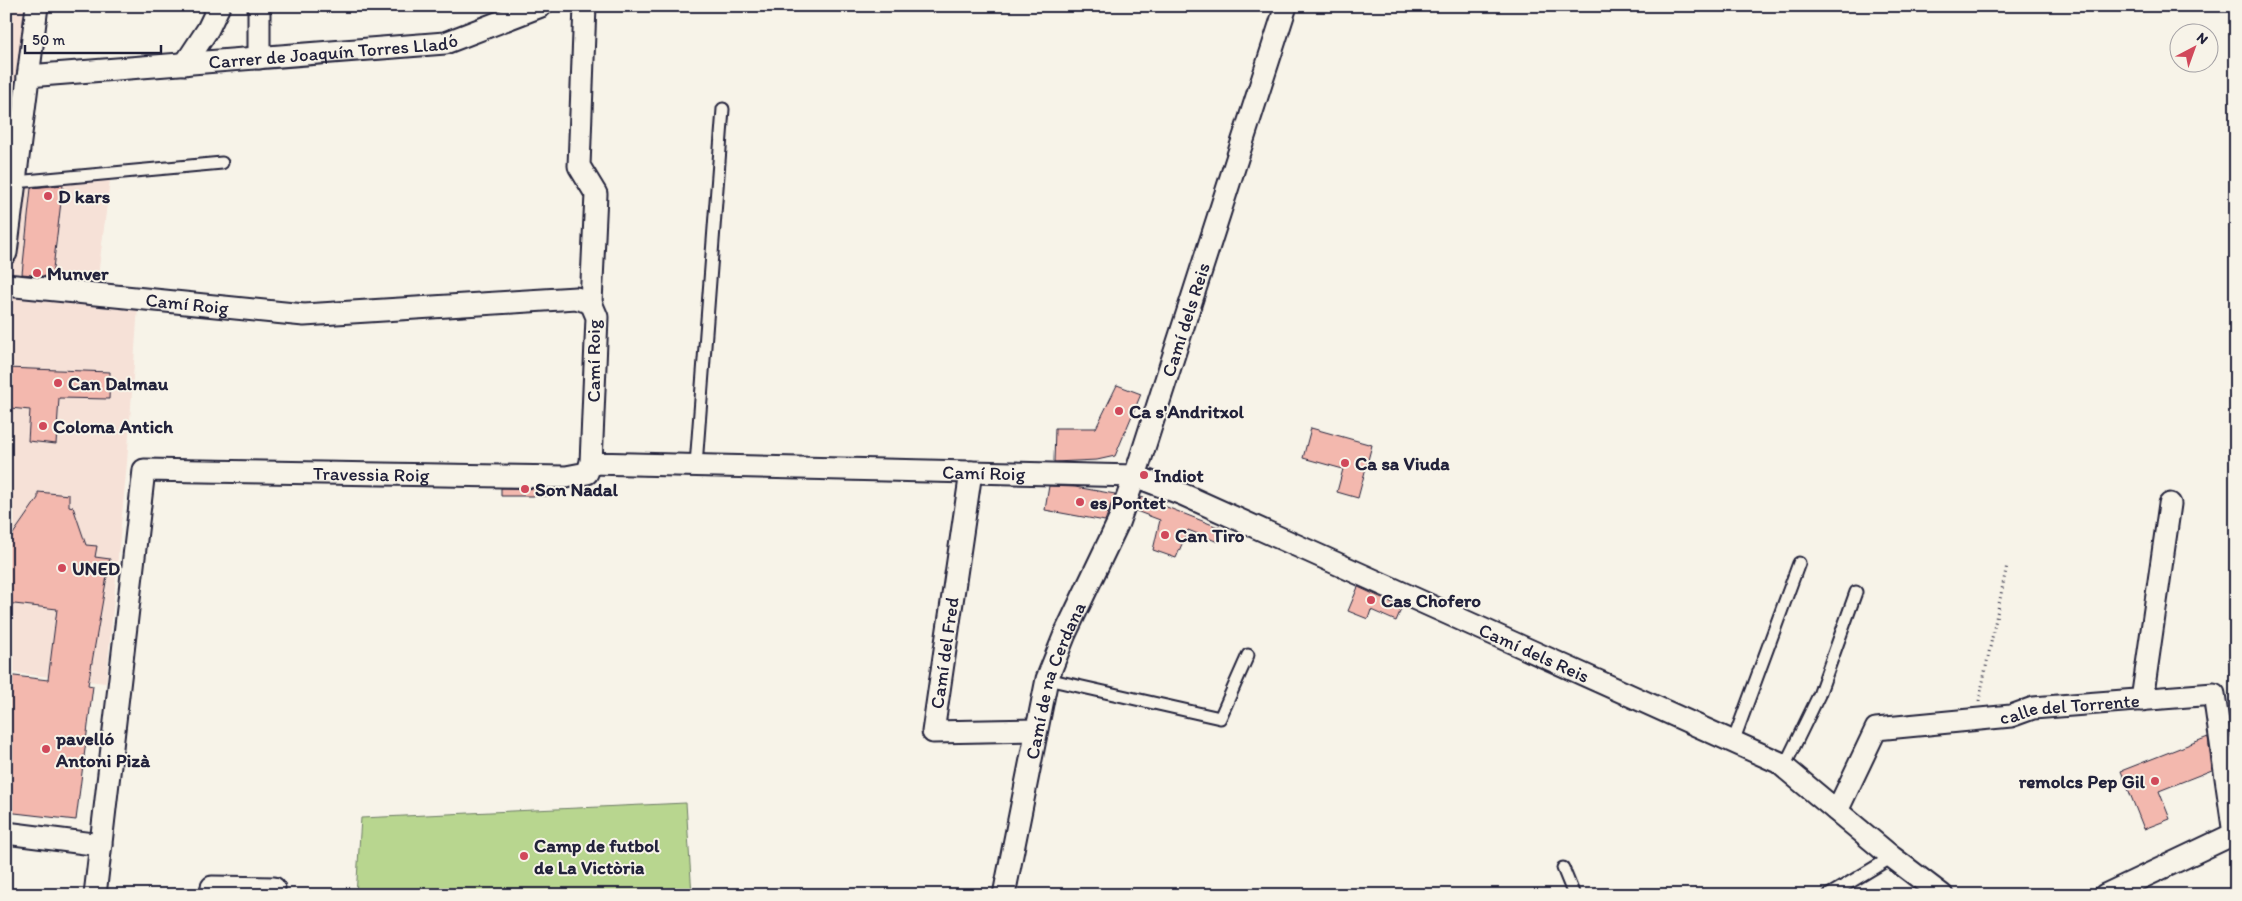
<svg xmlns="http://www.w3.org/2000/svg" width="2242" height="901" font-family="Itim,sans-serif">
<rect width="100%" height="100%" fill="#f7f3e8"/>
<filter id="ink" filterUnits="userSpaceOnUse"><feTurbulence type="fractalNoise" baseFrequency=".02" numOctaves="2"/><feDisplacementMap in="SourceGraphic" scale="10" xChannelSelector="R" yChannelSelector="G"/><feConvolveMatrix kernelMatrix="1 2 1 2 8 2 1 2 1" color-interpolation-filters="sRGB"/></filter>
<g filter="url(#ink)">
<path fill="#f6e1d7" d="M6,6H47L25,176L111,172L97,284L139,292L127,463L106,683L6,672Z"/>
<path fill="#b8d68f" stroke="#6d7c65" d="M686,803L692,895H356L361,818Z"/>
<g fill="#f3b8ae" stroke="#22223b">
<path d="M63,185L52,277L22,274L31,188Z"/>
<path d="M6,368L110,372L109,399L59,398L56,444L28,441L30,410L10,408L11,394H6Z"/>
<path d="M1117,385L1141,394L1115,456L1097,460L1054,462L1055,428H1096Z"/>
<path d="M1311,428L1372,445L1358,498L1337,492L1343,469L1303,458Z"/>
<path d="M1049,486L1075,487L1115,494L1105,521L1045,510Z"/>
<path d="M501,488L550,489V496H501Z"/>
<path d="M38,492L69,495V506L73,507L86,545L97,546L95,557L110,559L88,685L93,686L76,820L6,812V675L48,680L57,609L6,603V537H11L38,498Z"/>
<path d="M1141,497L1223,529L1218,542L1188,530L1176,558L1153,550L1160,520L1136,511Z"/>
<path d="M1358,587L1402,607L1396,621L1371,610L1368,619L1348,611Z"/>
<path d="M2208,737L2212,770L2159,791L2170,819L2144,829L2121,771Z"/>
</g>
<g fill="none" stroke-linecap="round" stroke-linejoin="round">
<defs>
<g id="service">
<path d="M15,182L222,163"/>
<path d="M696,465L723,109"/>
<path d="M1047,679L1220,718L1248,655"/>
<path d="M1733,742L1799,563"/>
<path d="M1784,767L1819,695L1856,592"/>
<path d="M1563,868L1574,895"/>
<path d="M1829,895L1892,857"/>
</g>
<g id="minor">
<path d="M585,6L579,166L596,194L591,303"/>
<path d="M259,58V6"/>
<path d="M185,64L208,29L219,6"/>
<path id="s1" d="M28,76L445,43L541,6"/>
<path d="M6,253L37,6"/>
<path id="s2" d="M6,285L304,315L576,298L591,303L597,317L591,463L1135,476L1182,494L1778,762L1892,857L1942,895"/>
<path d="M971,472L933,732L1036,730"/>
<path d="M2142,700L2170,504"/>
<path id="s3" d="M1837,811L1876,729L2011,716L2033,708L2214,694L2234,834"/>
<path d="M6,833L101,845"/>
<path id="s4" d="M95,895L144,470L566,477L587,473L591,463"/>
<path d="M212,895V887L274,888"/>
<path id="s5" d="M1004,895L1047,679L1065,634L1118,523L1135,476L1286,6"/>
<path d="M2105,895L2236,833"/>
</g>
</defs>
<use href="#service" stroke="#22223b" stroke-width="15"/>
<use href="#minor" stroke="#22223b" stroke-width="25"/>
<path stroke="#22223b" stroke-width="3" stroke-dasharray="1 4" stroke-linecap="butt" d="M1979,701L2007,565"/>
<use href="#service" stroke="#f7f3e8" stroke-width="11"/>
<use href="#minor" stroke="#f7f3e8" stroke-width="21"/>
</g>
</g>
<g fill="#d1495b" stroke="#f7f3e8" stroke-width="2">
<circle cx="48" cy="196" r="5"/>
<circle cx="37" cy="273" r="5"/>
<circle cx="58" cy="383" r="5"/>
<circle cx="1119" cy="411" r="5"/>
<circle cx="43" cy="426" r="5"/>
<circle cx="1345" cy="463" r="5"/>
<circle cx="1144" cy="475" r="5"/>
<circle cx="525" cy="489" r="5"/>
<circle cx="1080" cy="502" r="5"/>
<circle cx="1165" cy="535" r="5"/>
<circle cx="62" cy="568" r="5"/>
<circle cx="1371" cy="600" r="5"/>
<circle cx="46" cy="749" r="5"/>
<circle cx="2155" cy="781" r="5"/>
<circle cx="524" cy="856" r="5"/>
</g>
<g text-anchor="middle" stroke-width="4" stroke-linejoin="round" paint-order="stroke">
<g font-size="19" fill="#22223b" stroke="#f7f3e8">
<text dy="7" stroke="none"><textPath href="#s1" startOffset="306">Carrer de Joaquín Torres Lladó</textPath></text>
<text dy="7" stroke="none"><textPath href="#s2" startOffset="182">Camí Roig</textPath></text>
<text dy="7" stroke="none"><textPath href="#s5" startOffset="606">Camí dels Reis</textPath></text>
<text transform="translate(593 361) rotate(-90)" y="7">Camí Roig</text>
<text dy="7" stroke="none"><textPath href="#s2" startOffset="1142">Camí Roig</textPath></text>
<text dy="7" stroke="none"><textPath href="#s4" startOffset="655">Travessia Roig</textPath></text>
<text dy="7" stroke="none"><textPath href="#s2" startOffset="1730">Camí dels Reis</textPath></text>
<text transform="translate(944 653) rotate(-82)" y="7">Camí del Fred</text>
<text dy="7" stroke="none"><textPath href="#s5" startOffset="221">Camí de na Cerdana</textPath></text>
<text dy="7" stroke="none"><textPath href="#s3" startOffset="286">calle del Torrente</textPath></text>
</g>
<g font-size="19" font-weight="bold" fill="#22223b" stroke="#f7f3e8" text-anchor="start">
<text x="58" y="203">D kars</text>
<text x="47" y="280">Munver</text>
<text x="68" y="390">Can Dalmau</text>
<text x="1129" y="418">Ca s'Andritxol</text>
<text x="53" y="433">Coloma Antich</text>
<text x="1355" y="470">Ca sa Viuda</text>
<text x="1154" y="482">Indiot</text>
<text x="535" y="496">Son Nadal</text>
<text x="1090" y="509">es Pontet</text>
<text x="1175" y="542">Can Tiro</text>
<text x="72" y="575">UNED</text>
<text x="1381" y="607">Cas Chofero</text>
<text x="56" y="745">pavelló<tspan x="56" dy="22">Antoni Pizà</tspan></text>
<text x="2145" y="788" text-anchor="end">remolcs Pep Gil</text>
<text x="534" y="852">Camp de futbol<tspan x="534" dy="22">de La Victòria</tspan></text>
</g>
</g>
<rect width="2242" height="901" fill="none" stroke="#f7f3e8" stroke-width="25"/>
<rect x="12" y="12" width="2217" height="876" fill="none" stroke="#22223b" stroke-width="2" filter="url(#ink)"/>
<g transform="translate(2194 48) rotate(41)"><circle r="24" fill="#f7f3e8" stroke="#a29fa3"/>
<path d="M0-4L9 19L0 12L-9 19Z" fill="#d1495b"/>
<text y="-8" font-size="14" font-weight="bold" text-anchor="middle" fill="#22223b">N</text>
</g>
<path d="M25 45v8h136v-8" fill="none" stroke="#22223b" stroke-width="2.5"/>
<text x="32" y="45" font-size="15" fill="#22223b" stroke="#f7f3e8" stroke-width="4" paint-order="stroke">50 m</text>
</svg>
